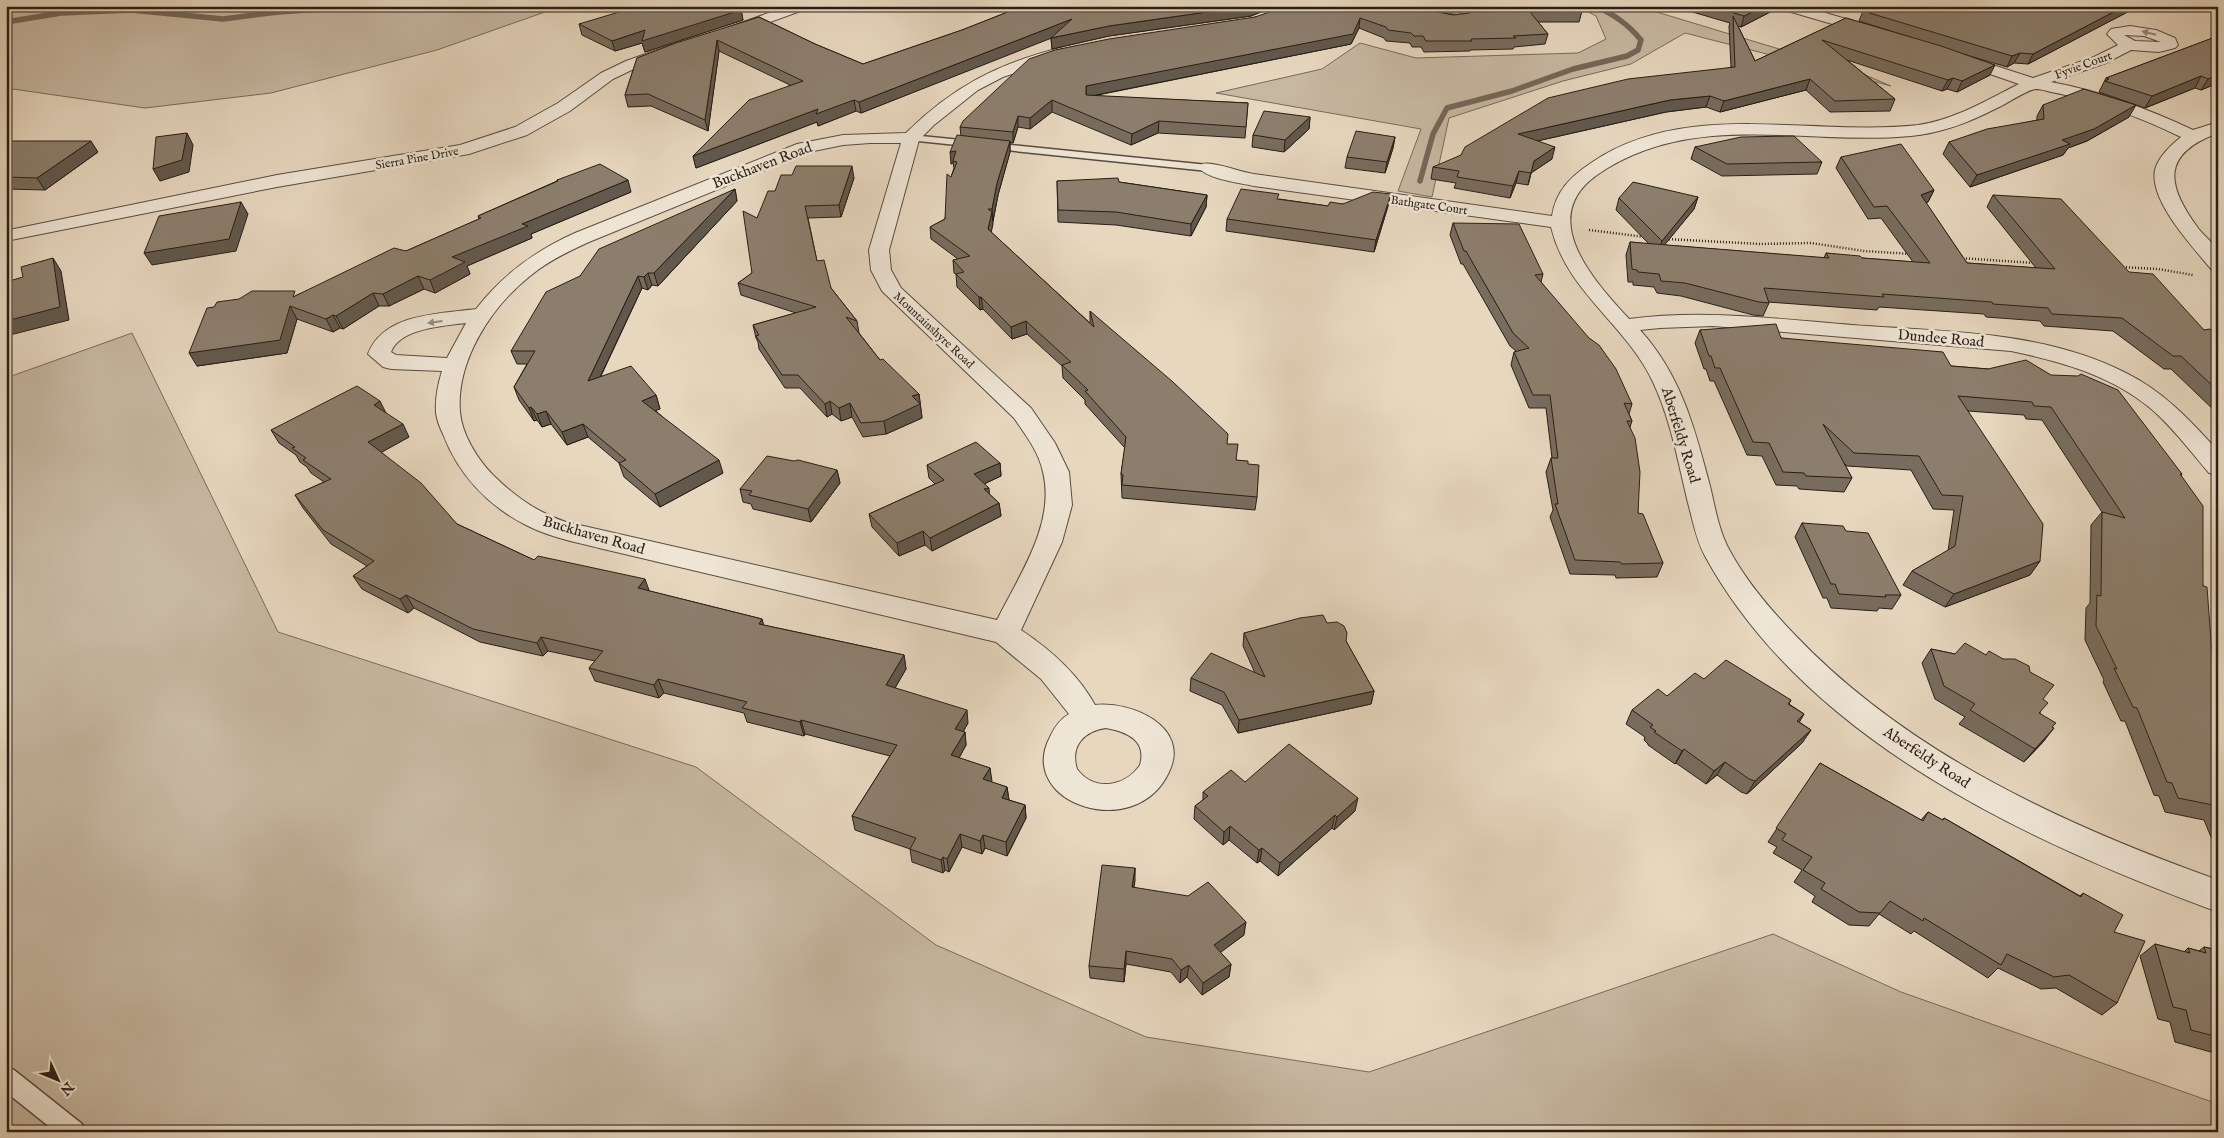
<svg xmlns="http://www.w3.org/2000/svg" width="2224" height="1138" font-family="'IM FELL English',serif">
<rect width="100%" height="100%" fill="#e7d7bf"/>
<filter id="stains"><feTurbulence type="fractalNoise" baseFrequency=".004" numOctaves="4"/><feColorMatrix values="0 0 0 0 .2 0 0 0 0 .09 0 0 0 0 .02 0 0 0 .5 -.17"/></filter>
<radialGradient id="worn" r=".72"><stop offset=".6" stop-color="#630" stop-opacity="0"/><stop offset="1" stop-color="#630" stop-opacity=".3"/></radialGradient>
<g fill="#c7b8a2" stroke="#786b5c">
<path d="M6,6H562L437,50L271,93L145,108L6,88Z"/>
<path d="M1577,6H1637L1865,75L1891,86L1685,33L1631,64L1563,81L1449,118L1432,197L1398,191L1421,129L1216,93L1322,69L1360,43L1416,58L1578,53L1606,39L1596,16Z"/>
<path d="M132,333L278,632L696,767L936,945L1146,1037L1369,1072L1773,934L1901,992L2218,1104V1132H6V378Z"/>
</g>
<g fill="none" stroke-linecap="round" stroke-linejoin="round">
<g stroke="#746758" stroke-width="5.5">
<path d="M6,22L61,13L131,10L223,19L278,12L367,6"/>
<path d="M1420,181L1433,134L1447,108L1512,91L1573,69L1627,56L1638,50L1641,40C1628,24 1614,15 1596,6"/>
</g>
<defs>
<g id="service">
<path d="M911,135L1208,165L1213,168L1208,171L908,140L906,138Z"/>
<path d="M6,1067L14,1070L82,1124L85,1132H56L6,1092Z"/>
</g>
<g id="minor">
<path d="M788,6H808L806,9L734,35H724L722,32L724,29Z"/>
<path d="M1421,6H1435L1437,11L1450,14L1462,13L1456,6H1472L1478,13C1466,29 1438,24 1423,15Z"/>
<path d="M1779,6H1802L1880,29L1882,32L1880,35H1870L1781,9Z"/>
<path d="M2130,26L2156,30L2175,38L2178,45L2175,48L2159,52L2131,50L2106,63L2051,82C2099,91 2149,109 2193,130L2218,122V133C2161,154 2166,185 2198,228C2203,235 2214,243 2218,252C2219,257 2218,266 2218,271L2211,269C2193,247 2149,201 2155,170C2158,157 2171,145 2181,137C2142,118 2094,100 2051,92C2047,91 2040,89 2036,89C2026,90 2007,104 1997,108C1970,122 1942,133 1911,136C1805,146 1692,109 1597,175C1536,218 1594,281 1629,319C1703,309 1778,319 1852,325C1944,332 2042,330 2126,373C2164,392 2190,420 2218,451V475L2209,473C2190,451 2172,426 2149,407C2110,375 2059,361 2011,351L1713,326L1660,328L1640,330C1681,375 1695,429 1710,486C1715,507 1719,532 1730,551C1746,581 1770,609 1794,634C1908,754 2064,825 2218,880V912C2029,842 1806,741 1705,556C1696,540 1693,521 1688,503C1678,462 1671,420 1653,382C1626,324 1567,293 1551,227L1254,186C1241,183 1207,179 1199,168L1202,164C1213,161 1240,172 1254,174L1552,216C1556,191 1570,177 1591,163C1686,98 1811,137 1918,125C1954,120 1987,100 2019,84L1952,61L1949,58L1952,55H1962L2033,78L2094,57L2118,45L2107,34L2111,29ZM2124,35L2144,36L2161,42L2135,41Z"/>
<path d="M671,45L676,47L679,50L676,53L638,67L613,79L570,111L527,135L469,154L277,187L6,241V231L9,230L277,175L460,145L515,127L558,103L601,73L626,61Z"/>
<path d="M1060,48L1065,50L1068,53L1065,56L1003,77L978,90L934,125L919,140L889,250L891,270L901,288L1031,408L1055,443L1069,472L1072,505L1062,542L1021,630C1051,650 1078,674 1095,705C1132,701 1191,727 1169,772C1136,844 1015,803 1050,737C1054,728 1060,719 1069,714L1041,679L996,642L599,548C575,542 549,537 526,525C488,506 458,474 443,434C440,428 437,420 436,413C435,399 438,384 442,371L391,369L383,367L368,354C384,313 439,314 476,309C503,274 535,251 575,233L797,144L843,135L906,133C953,87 997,64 1060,48ZM870,143H901L869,250L871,270L882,291L1014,418C1025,434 1039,452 1043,472C1056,524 1018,577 997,620L566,522C538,513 514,496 493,475C478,460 462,435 460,412C456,361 491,307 530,276C548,261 569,251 589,242L809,152L843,145ZM466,323L447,358L396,355L391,352C400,328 444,326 466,323ZM1106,728C1127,732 1147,740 1140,765C1125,787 1094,792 1077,769C1070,746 1084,731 1106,728Z"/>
</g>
</defs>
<use href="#service" stroke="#584c40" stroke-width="3"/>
<use href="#minor" stroke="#584c40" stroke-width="2"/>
<g stroke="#291e15" stroke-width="2.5" stroke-dasharray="1 2" stroke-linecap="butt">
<path d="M1589,230L1645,237"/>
<path d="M1666,239L1761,244L1811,243L1864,251L1912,254"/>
<path d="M1960,258L2034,263"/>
<path d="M2120,267L2158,269L2193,275"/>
</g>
<use href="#service" fill="#efe5d5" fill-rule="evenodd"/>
<use href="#minor" fill="#efe5d5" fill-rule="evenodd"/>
</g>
<g fill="#786c5e" stroke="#291e15">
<path d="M1023,6H1276L1251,16L1109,36L1052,49L1051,38L1052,37L861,113L856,111L818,126L817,122L696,168L693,156L790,85L719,51L708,131L651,106L628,107L625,95L637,58L759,17L815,44L863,64L962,30Z"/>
<path d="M1436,6H1459L1458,11L1450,12L1438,9Z"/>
<path d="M1474,6H1577L1582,11L1579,22H1538L1548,34L1545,44L1514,47L1513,49L1470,50V51L1424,52L1421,47H1412L1410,43L1386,41L1384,38L1359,28L1351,44L1093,96L1248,103L1245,138L1158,133L1131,145L1052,112L1030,129L1018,127L1013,143H1010V152L998,195L991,232L1090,323V311L1227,444L1236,460L1248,464L1257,497L1255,510L1122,498L1121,474L1125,448L1085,404V400L1063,378L1062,366L1027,334L1012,339L983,309L980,310L957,287L956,274L954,273L953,260L958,259L931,239L930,227L945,219L951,177L954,168L953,163L951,164L961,136L960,127L1255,17L1438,12L1453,15L1469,13L1476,9Z"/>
<path d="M1672,6H1779L1778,8L1741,27L1738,26L1755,61L1846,18L1913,38L1859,21L1863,11L1872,6H2139L2028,64L2014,63L2007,67L1963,54L1990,75L1957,92L1947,89L1942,91L1847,60L1895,99L1890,111L1830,112L1806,90L1720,112L1706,107L1666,112L1537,141L1552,159L1531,173L1528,185L1516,183L1510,198L1454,188L1456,183L1431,179L1433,167L1731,67L1729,26L1730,23Z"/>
<path d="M741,10L743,20L645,52L642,43L615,51L582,35L579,24Z"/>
<path d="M2218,36V83L2201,90L2195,88L2145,108L2099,92L2106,78Z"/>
<path d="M2043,105L2129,117L2087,141L2068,148L2063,155L1970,187L1943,154L1949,142L2037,120V116Z"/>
<path d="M1310,117L1309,129L1284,152L1252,147L1253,135Z"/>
<path d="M1395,137L1393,148L1385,173L1345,168L1347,157Z"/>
<path d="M6,143L98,152L45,190L6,189Z"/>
<path d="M1695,147L1822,162L1817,174L1722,176L1691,159Z"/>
<path d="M1841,157L1934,190L1928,202L1926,203L1967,263L2036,268L1987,207L1993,195L2129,272L2204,330L2218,334V414L2171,369H2164L2113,331L2044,326L2040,321L1986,317L1984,314L1879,307L1877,310L1768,302L1769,303L1763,316L1753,315L1681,296L1657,293L1654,287L1633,285V282H1628L1626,255L1630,242L1649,244L1616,210L1619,198L1698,197L1694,209L1664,245L1824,258L1826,253L1862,258L1913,262L1881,218L1868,219L1836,168Z"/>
<path d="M854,178L841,217L808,218L817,261L831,288L857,321L859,333L880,360L919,394L922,418L886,434L863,437L852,417L841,421L832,414L827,417L800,388H785L759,349L758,342L756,338L753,325L796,313L741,295L738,283L752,273L757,218L775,191Z"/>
<path d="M557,180L631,192L531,234L532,238L467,266L470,274L435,293L424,289L389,306H379L343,329L340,328L333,332L297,319L287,353L197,366L297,295L406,251L479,219L478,216L557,181Z"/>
<path d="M1057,181L1119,182L1207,195L1206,207L1191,236L1116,225L1058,222Z"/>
<path d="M735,189L737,201L658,286L652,285L648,290L642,288L601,376L656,395L660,409L655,410L723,473L660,507L624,477L619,463L588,437L567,445L551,424L542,427L537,420L534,421L519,400L514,387L527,364H517L511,351L580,276Z"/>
<path d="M1279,199L1328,206L1343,204L1388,206L1374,252L1226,231L1227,219Z"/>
<path d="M1453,223L1543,274L1541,282L1632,404L1629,414L1632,421L1630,427L1638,513L1663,563L1657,577L1616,578L1615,575L1570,574L1550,517L1553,510L1546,472L1551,458H1552L1546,408H1529L1511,365L1514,352L1516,351L1510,346L1463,264H1461L1450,235Z"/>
<path d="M1700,330L1781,338L1951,366L1988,369L2182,474L2181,476L2203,586L2213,668L2218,678V838L2211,837L2204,820L2165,812L2159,796L2154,795L2125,721H2121L2103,682L2104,680L2085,640L2086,608L2090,603L2091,525L2102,512L2042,420L2026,419L2024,415L1968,411L2040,561L2030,575L1945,607L1903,585L1912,571L1948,551L1954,510L1933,509L1911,470L1847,466L1844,463L1852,478L1844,492L1799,489L1797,486L1776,485L1762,456L1747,455L1714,381H1710L1706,369H1704L1695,343Z"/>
<path d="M386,413L409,437L381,452L457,524L534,560L649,591L762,619L763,625L904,655L906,669L895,688L968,723L963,732H965L966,745L959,758L990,768L991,782L1007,787L1009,800L1025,805L1026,818L1007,856L985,848L982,854L962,847L949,872L945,870L943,873L912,862L910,849L855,830L852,816L890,756L805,734L804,736L747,722L744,713L664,693L659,698L595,681L589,668L595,661L548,651L543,656L480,642L414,608L408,613L362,589L353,576L367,566L331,544L303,508L295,495L324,482L311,473L307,467L300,462L296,455L279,443L271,430Z"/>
<path d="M1000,463L1001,476L984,484L989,494L999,503L1001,516L932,551L925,545L899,556L872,527L869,514L935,484L929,478L927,465Z"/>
<path d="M837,470L840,483L811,522L753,509L751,504L743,502L740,489Z"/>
<path d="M1802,523L1846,531L1901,595L1892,609L1879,608L1877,611L1831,608L1827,598H1823L1795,537Z"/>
<path d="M1327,623L1346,641L1374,691L1371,704L1238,733L1222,705L1190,691L1191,678L1255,673L1243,646L1244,633Z"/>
<path d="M1931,649L1955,654L1986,655L2003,659L2030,672L2043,699L2040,713L2053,727L2043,742L2024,762L1959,724L1965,717L1935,699L1922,663Z"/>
<path d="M1704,679L1791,700L1789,704L1804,714L1799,722L1811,730L1802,743L1747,794L1741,792L1717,775L1706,784L1676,763L1675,764L1648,745V744L1644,740L1645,737L1626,724L1632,710L1667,696Z"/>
<path d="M1820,763L1921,820L1928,812L1942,820L1944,818L2080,896L2083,893L2114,932L2117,1003L2102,1015L2056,988L2041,989L1998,968L1988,978L1914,931L1911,934L1879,914L1869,926L1849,925L1812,902L1815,896L1794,882L1802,870L1773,853L1777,847L1768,842Z"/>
<path d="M1245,782L1355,811L1334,830L1332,828L1278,876L1260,861L1257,863L1229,840L1223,845L1194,819L1195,806L1203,800V792Z"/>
<path d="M1135,868L1134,887L1244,935L1220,952L1231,964L1229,977L1202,995L1187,977L1180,983L1171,972L1126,964L1124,982L1090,978L1089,966Z"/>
<path d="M2155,944L2184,952L2188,948L2199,951L2204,947L2218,950V1054L2175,1042L2170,1022L2158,1019L2140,956Z"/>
</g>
<g fill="#62584c" stroke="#291e15">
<path d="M1249,6H1276L1251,16L1109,36L1052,49L1051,38L1109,26Z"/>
<path d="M1451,6H1459L1458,11L1450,12Z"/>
<path d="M1765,6H1779L1778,8L1741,27L1744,16Z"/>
<path d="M2125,6H2139L2028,64L2033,54Z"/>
<path d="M741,10L743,20L645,52L642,43L615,51L612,41L645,30Z"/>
<path d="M1360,18L1359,28L1351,44L1086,97V86Z"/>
<path d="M1072,19V30L861,113L859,102Z"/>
<path d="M717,40L719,51L708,131L705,120Z"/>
<path d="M2020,53L2014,63L2007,67L2012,56Z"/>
<path d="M1995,65L1990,75L1957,92L1962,81Z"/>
<path d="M2218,75V83L2201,90L2208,79Z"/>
<path d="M2201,76L2195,88L2145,108L2152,96Z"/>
<path d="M1953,78L1947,89L1942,91L1948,80Z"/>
<path d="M1810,79L1806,90L1720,112L1724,101Z"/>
<path d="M1710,96L1706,107L1666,112L1515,146L1518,134L1670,100Z"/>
<path d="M854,100L856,111L818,126L817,122L696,168L693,156L818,109Z"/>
<path d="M1052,100V112L1030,129V118Z"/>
<path d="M2136,105L2129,117L2087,141L2068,148L2063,155L1970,187L1977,175L2062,140Z"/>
<path d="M1018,116V127L1013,143V132Z"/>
<path d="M1310,117L1309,129L1284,152L1285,140Z"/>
<path d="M1159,121L1158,133L1131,145L1132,134Z"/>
<path d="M187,133L193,145L189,172L160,181L153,169Z"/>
<path d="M1395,137L1393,148L1385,173L1387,162Z"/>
<path d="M91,141L98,152L45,190L37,178Z"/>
<path d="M1010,141V152L998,195L993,221L992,209L997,183Z"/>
<path d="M1555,147L1552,159L1531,173L1528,185L1534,161Z"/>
<path d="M956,151L957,162L953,161V163L951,164L950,152Z"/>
<path d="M852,166L854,178L841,217L839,205Z"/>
<path d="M1519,171L1516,183L1510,198L1513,186Z"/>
<path d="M628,180L631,192L531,234L532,238L467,266L470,274L435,293L430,280L452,257L522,224Z"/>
<path d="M735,189L737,201L658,286L654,273Z"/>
<path d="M1934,190L1928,202L1915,207L1921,195Z"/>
<path d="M1391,194L1388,206L1374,252L1376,240Z"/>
<path d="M1207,195L1206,207L1191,236V224Z"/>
<path d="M1698,197L1694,209L1658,253L1662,241Z"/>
<path d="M241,202L248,214L236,251L152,265L144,253Z"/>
<path d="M992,212L993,224L989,242L988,229Z"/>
<path d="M53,258L61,271L69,320L6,336V321Z"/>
<path d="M648,273L652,285L648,290L644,277Z"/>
<path d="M418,276L424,289L389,306L383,294Z"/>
<path d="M638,276L642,288L592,394L588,381Z"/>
<path d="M373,293L379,306L343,329L336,316Z"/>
<path d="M979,297H981L983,309L980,310Z"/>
<path d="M290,306L297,319L287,353L197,366L189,353Z"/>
<path d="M333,315L340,328L333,332L326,319Z"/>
<path d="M1026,321L1027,334L1012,339L1011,327Z"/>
<path d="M919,394L922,418L886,434L884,421L912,396Z"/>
<path d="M656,395L660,409L647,414L642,401Z"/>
<path d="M380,401L387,415L374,405Z"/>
<path d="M830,401L832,414L827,417L825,404Z"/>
<path d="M850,403L852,417L841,421L839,408Z"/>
<path d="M531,407L537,420L534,421L529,408Z"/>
<path d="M546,411L551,424L542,427L537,414Z"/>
<path d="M403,424L409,437L375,456L368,442Z"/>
<path d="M583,424L588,437L567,445L562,432Z"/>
<path d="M719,460L723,473L660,507L655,494Z"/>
<path d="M1000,463L1001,476L975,488L974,474Z"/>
<path d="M837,470L840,483L811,522L808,509Z"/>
<path d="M989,488L990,501L984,489Z"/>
<path d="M999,503L1001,516L932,551L930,538Z"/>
<path d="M923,531L925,545L899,556L897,543Z"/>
<path d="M2040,561L2030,575L1945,607L1954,594Z"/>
<path d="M645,579L650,593L638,588Z"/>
<path d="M406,595L414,608L408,613L400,599Z"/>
<path d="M762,619L766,633L759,624Z"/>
<path d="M541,637L548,651L543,656L537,643Z"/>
<path d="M904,655L906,669L889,698L886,685Z"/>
<path d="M658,679L664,693L659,698L654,685Z"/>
<path d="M1374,691L1371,704L1238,733L1239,720Z"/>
<path d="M967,710L968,723L957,742L955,729Z"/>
<path d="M1804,714L1796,728L1797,721Z"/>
<path d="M801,720L805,734L804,736L800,722Z"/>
<path d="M2054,728L2043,742L2024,762L2035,749Z"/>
<path d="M1811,730L1802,743L1747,794L1755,781Z"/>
<path d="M965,732L966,745L953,769L951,755Z"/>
<path d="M1684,749L1676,763L1675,764L1682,751Z"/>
<path d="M1725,762L1717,775L1706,784L1714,771Z"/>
<path d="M990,768L992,781L985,793L983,779Z"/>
<path d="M1007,787L1009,801L1002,798Z"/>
<path d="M1358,798L1355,811L1334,830L1337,817Z"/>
<path d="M1025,805L1026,818L1007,856L1006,842Z"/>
<path d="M1335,815L1332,828L1278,876L1280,863Z"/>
<path d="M1230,826L1229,840L1223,845L1224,832Z"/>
<path d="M960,834L962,847L949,872L947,859Z"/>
<path d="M983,835L985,848L982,854L980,841Z"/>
<path d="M1262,848L1260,861L1257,863L1259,850Z"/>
<path d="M943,857L945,870L943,873L941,860Z"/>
<path d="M1135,868V881L1132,900V887Z"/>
<path d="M1246,922L1244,935L1213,958L1214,945Z"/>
<path d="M1126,951V964L1124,982V969Z"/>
<path d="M1231,964L1229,977L1202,995L1203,983Z"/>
<path d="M1189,965L1187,977L1180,983L1181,970Z"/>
</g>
<g fill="#8c7e6d" stroke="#291e15">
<path d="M639,6H733L741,10L642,41L645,30L612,41L579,24Z"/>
<path d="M1023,6H1249L1109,26L1051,38L1072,19L859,102L854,100L816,114L818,109L693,156L749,100L803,81L717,40L705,120L648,94L625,95L637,58L676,43L759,17L815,44L863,64L962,30Z"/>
<path d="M1287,6H1424L1438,12L1453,15L1469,13L1476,9L1478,6H1577L1582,11L1530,12L1548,34L1513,36L1516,38L1471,39L1472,41H1426L1423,36H1414L1411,33L1388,30L1386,27L1360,18L1353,34L1086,86V95L1248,103L1246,127L1159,121L1132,134L1052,100L1030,118L1018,116L1013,132L960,127L963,121L1029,59L1055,50L1109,39L1255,17Z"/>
<path d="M1710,6H1765L1744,16Z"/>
<path d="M1872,6H2125L2033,54L2020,53L2012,56L1863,11Z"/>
<path d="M1733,16L1755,61L1846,18L1941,46L1995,65L1962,81L1953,78L1948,80L1822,40L1895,99L1835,101L1810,79L1724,101L1710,96L1670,100L1518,134L1555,147L1534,161L1531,173L1519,171L1513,186L1457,177L1459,171L1433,167L1461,155L1465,147L1548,98L1628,79L1735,67Z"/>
<path d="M2218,36V75L2208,79L2201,76L2152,96L2105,81L2109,79L2106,78Z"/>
<path d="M2084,89L2136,105L2094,129L2062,140L2070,144L1977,175L1949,142L1987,129L2044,119L2043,105Z"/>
<path d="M1264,111L1310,117L1285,140L1253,135Z"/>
<path d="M1356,131L1395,137L1387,162L1347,157Z"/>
<path d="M187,133L182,160L153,169L156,137Z"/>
<path d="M957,135L1010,141L997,183L992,209H988L992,212L988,229L1094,327L1090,311L1173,382L1228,434L1227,444H1238L1236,460L1248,461V464L1259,465L1257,497L1122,485L1123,475L1121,474L1126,437L1085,391L1088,390L1062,365L1071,362L1026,321L1011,327L981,297H979L956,274L964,272L953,260L970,256L930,227L945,219L947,174L951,177L957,162L953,161L956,151L950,152Z"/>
<path d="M1794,136L1822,162L1727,164L1695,147L1741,137Z"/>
<path d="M9,141H91L37,178L6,177V143Z"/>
<path d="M1901,144L1934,190L1921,195L1967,263L2055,269L1993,195L2061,199L2129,272L2153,274L2204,330L2210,329L2218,334V391L2181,356H2173L2122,318L2052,314L2048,308L1993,304L1992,302L1882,294L1884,297L1764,288L1769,303L1759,302L1685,283L1661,281L1659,274L1638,272L1637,270L1632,269L1630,242L1829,258L1826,253L1860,256L1862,258L1930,263L1887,206L1874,207L1841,157Z"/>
<path d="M600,164L628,180L522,224L528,226L452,257L465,262L430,280L418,276L383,294L373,293L336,316L333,315L326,319L290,306L280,340L189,353L207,308L214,307L217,302L239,299L252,291H295L293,297L394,248L406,251L481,218L478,216L558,181L557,180Z"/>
<path d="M796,166H852L839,205L805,206L817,261L824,260L831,288L857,321L846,317L880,360L883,359L919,394L912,396L920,404L884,421L861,423L850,403L839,408L830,401L825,404L798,375H782L756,336L759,335L753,325L816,307L738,283L752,273L743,211L757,218L768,191H775L781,175H792Z"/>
<path d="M1118,178L1119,182L1207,195L1191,224L1116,212L1058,210L1057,181Z"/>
<path d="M1633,182L1698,197L1662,241L1619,198Z"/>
<path d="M735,189L654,273H648L644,277L638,276L588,381L631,366L656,395L642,401L719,460L655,494L619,463L626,460L583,424L562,432L546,411L537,414L531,407L529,408L514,387L535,351H511L546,292L580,276L599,249Z"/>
<path d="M1241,189L1279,194L1277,199L1328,206L1330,202L1343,204L1373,192L1391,194L1376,240L1227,219Z"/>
<path d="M241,202L229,239L144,253L159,216Z"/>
<path d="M1453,223L1519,224L1543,274L1535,275L1589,338L1599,345L1616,369L1632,404L1624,403L1632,421H1627L1635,438L1640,472L1638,513L1643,514L1663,563L1622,564L1620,562L1575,560L1555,504H1558L1551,458H1558L1550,395H1533L1514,352L1529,348L1513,333L1466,251H1464Z"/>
<path d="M53,258L60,307L6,321V282L23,277L21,267Z"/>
<path d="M1776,324L1781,338L1943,352L1951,366L1988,369L2026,360L2051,375L2078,376L2081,374L2118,390L2182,474H2180L2203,506V586L2207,587L2213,668L2218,678V683H2216L2218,687V806L2178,798L2172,783L2167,782L2137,708L2133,707L2114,668L2117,669L2096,626L2097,595L2101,596L2102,512L2125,518L2051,407L2034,406L2032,402L1958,396L2043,524L2040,561L1954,594L1912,571L1955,546L1963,496L1942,495L1919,456L1854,453L1823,424L1852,478L1806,476L1804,473L1783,472L1769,443L1753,442L1720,368H1715L1711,356H1709L1700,330Z"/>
<path d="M357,386L380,401L374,405L403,424L368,442L421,483L457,524L534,560L538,556L645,579L638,588L762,619L759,624L904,655L886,685L967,710L955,729L965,732L951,755L990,768L983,779L1007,787L1002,798L1025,805L1006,842L983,835L980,841L960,834L947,859L943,857L941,860L910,849L916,838L852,816L897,745L801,720L800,722L742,708L747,702L658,679L654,685L589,668L603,651L541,637L537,643L473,629L406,595L400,599L353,576L374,561L323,530L295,495L331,479L303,460L306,458L292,448L295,447L271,430Z"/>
<path d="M976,442L1000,463L974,474L989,488L984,489L999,503L930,538L923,531L897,543L869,514L944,480L927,465Z"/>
<path d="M767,456L794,461L798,460L837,470L808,509L749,495L752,491L740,489Z"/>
<path d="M1802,523L1843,526L1846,531L1868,533L1901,595H1885L1886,597L1839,594L1835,584H1831Z"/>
<path d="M1323,615L1327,623L1337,622L1344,626L1347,633L1346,641L1374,691L1239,720L1224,692L1191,678L1211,653L1265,677L1244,633L1300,618Z"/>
<path d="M1965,643L1986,655L1989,651L2003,659H2015L2029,666L2030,672L2054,685L2043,699L2048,703L2039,713L2056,723L2052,727L2054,728L2035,749L1970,710L1975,704L1944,686L1931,649L1955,654Z"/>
<path d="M1726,660L1791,700L1788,704L1804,714L1797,721L1811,730L1755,781L1749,779L1725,762L1714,771L1684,749L1682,751L1654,732L1656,731L1650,727L1653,725L1632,710L1658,689L1667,696L1695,673L1704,679Z"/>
<path d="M1289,744L1358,798L1337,817L1335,815L1280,863L1262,848L1259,850L1230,826L1224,832L1195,806L1208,796L1203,792L1231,770L1245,782Z"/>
<path d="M1820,763L1923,821L1928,812L1943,820L1944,818L2081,897L2083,893L2123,915L2114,932L2145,941L2117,1003L2069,975L2054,977L2007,954L2001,965L1924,918L1923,921L1890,901L1880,913L1859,912L1821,889L1825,883L1803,870L1812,857L1782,840L1786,834L1776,828Z"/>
<path d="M1102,865L1135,868L1132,887L1188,896L1208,882L1246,922L1214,945L1231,964L1203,983L1189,965L1181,970L1172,959L1126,951L1124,969L1089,966Z"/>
<path d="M2155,944L2190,953L2188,948L2206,953L2204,947L2218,950V1037L2191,1030L2186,1010L2173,1007Z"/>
</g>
<defs><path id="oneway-solid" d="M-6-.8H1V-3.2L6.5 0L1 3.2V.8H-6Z" transform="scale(1.25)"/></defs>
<g fill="#968b7f">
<use href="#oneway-solid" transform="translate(2149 33) rotate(-166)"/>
<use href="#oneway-solid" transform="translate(435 322) rotate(172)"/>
</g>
<g text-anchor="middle" stroke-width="5" stroke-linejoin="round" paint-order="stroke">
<g font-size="12" fill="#291e15" stroke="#efe5d5">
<text transform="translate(2083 65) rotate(-20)" y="4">Fyvie Court</text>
<text transform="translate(417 158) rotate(-10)" y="4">Sierra Pine Drive</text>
<text transform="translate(1429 205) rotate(8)" y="4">Bathgate Court</text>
<text transform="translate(934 330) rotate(43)" y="4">Mountainshyre Road</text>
</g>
<g font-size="15" fill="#291e15" stroke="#efe5d5">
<text transform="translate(762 165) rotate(-21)" y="5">Buckhaven Road</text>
<text transform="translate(1941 338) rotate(5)" y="5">Dundee Road</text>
<text transform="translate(1681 435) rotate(73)" y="5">Aberfeldy Road</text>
<text transform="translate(594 535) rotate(16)" y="5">Buckhaven Road</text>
<text transform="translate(1927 757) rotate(33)" y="5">Aberfeldy Road</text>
</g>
</g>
<rect width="2224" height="1138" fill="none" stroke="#e7d7bf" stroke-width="25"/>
<rect x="8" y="8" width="2209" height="1123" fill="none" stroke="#291e15" stroke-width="2.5"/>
<rect x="12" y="12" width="2199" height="1113" fill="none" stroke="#291e15"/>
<g transform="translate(58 1080) rotate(134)" stroke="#efe5d5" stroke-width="4" paint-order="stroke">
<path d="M0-4L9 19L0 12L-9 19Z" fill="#291e15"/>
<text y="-8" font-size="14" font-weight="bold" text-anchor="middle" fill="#291e15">N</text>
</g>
<rect width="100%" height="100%" filter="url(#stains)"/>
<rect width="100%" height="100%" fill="url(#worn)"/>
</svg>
